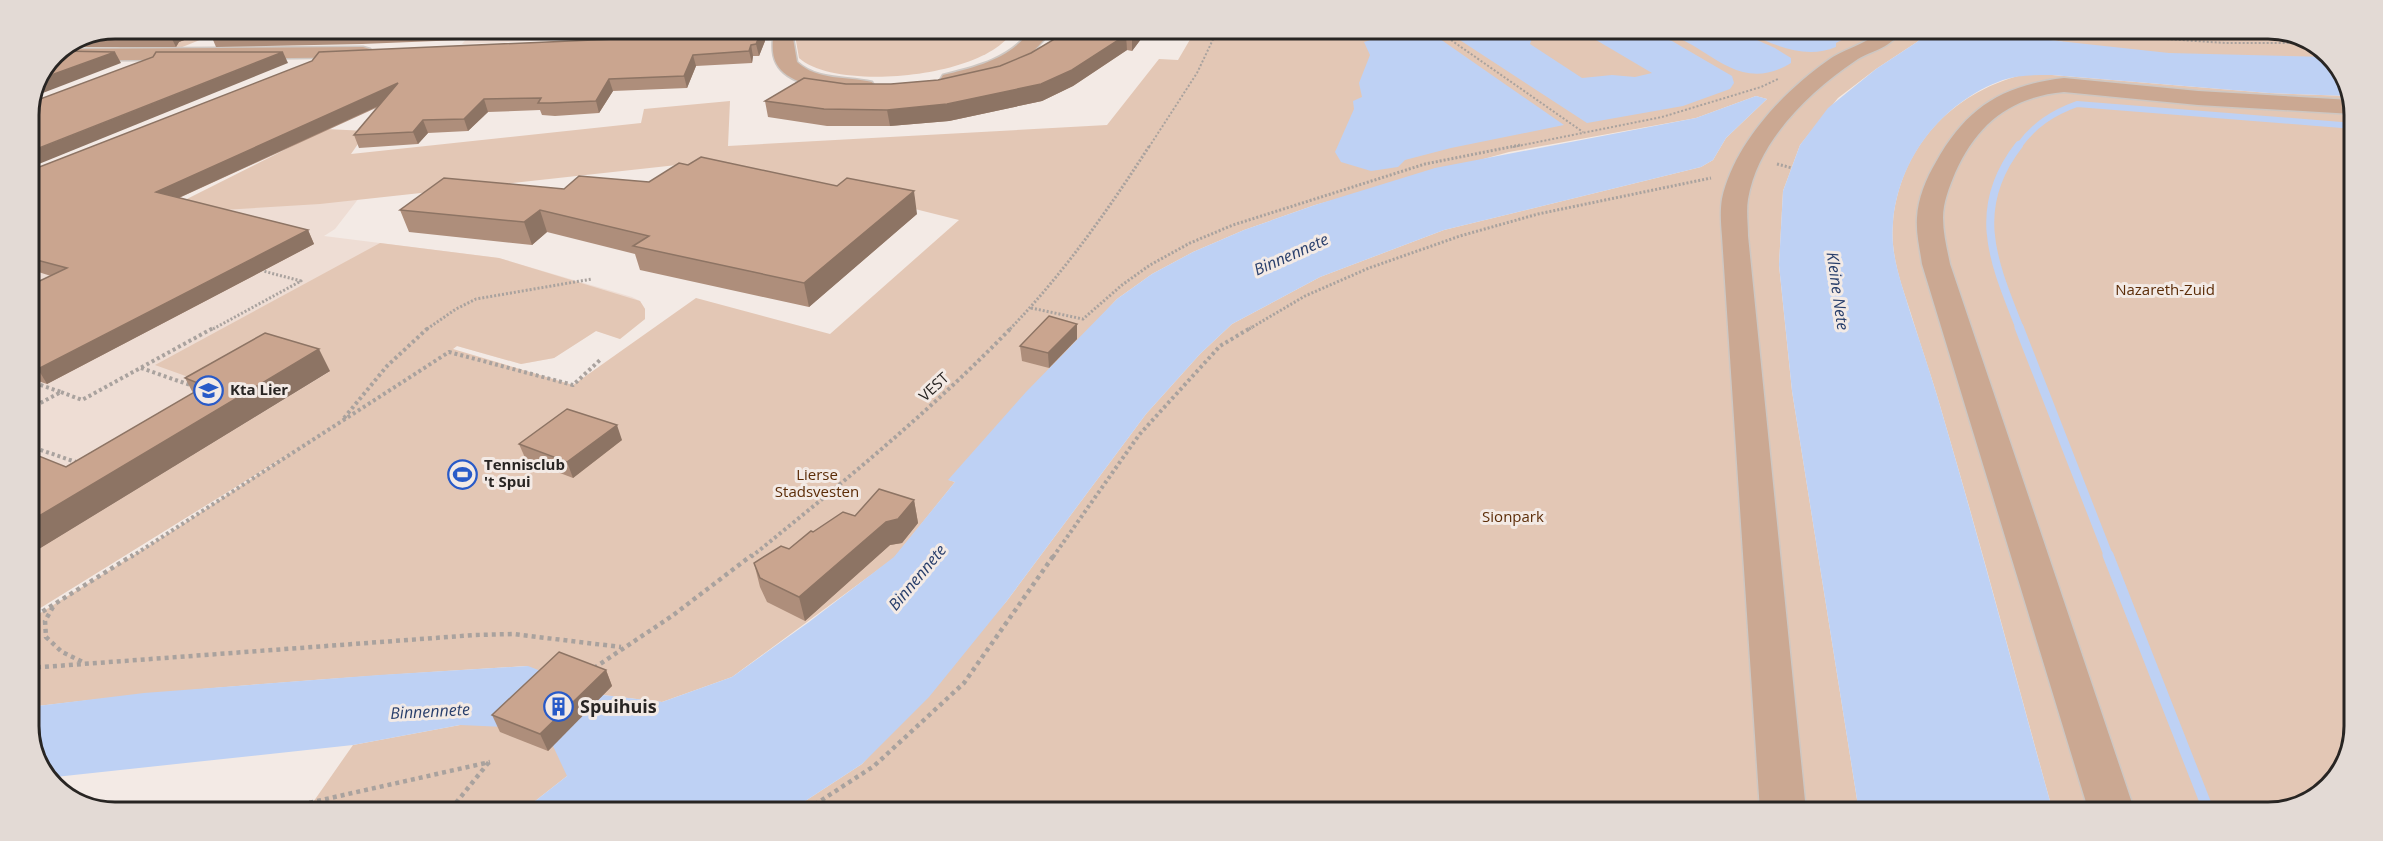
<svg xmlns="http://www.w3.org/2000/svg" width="2383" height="841" font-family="'Open Sans',sans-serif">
<rect width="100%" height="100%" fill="#f3eae5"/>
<g fill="#eeddd4">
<path d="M475,29L695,30L694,34L462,44Z"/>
<path d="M359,198L335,229L324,236L499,258L632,297L640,301L645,309V319L620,339L596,331L554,358L521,364L457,346L351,415L29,615V268L160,208Z"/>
</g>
<g fill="#e3c7b5">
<path d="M153,29H227L175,50L116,49Z"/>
<path d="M895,30H1013C988,78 836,92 799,58L795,35Z"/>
<path d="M1195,31L1920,32V39L1917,42L1876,69L1838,98L1800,145L1783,191L1779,265L1792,391L1859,812L793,809L862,764L1006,602L1146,414L1200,354L1232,324L1320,277L1444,230L1701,167L1713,160L1726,138L1767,99L1756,96L1696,118L1509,152L1315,205L1244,230L1193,252L1152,274L1117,299L949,480L955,482L894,558L732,677L662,702L603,695L567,776L525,809L309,808L353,745L460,725H497L528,666C361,676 195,687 29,707V620L171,532L297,449L29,615V555L329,372L219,388L155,365L380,243L499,258L640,301L645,309V319L620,339L596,331L554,358L521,364L457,346L453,349L573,385L696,298L830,334L959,220L907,207L686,164L320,204L157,214L326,129L367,131L351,154L641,123L644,109L730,101L728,146L1107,125L1159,59L1178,60Z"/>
<path d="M2020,32L2295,33L2329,57C2232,56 2114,58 2020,32Z"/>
<path d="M2022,75H2052L2269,93L2349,96L2354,109L2350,753L2320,795L2268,812H2053C2017,682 1983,552 1945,423C1935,386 1922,350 1911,314C1901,283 1890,255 1893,222C1900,148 1951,93 2022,75Z"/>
</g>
<g fill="#bed1f4" fill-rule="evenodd">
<path d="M1398,31L1426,32L1440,39L1564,125L1451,148L1405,160L1398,167L1371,171L1341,162L1335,152L1354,109L1353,101L1362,97L1359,83L1370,55L1364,42Z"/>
<path d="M1446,31L1739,32L1775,48L1791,58V63C1732,99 1701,32 1655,33L1654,35L1672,41L1732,76L1734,83L1730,89L1683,106L1587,123ZM1555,32H1571L1591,37L1652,73L1635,77L1612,75L1582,78L1530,44L1532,38Z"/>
<path d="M1746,32H1856L1836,43V47C1805,60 1774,45 1746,32Z"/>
<path d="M1920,32H2020L2049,40L2169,53L2329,57L2336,62L2349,96L2269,93L2052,75C2035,75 2018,75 2003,80C1942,102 1898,159 1893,223C1890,256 1902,284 1911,315C1923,351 1935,387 1945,423C1983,553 2017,683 2053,812H1859L1792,391L1779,265L1783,191L1800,145L1828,108L1876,69L1917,42L1920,39Z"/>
<path d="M1756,96L1767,99L1726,138L1713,160L1701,167L1444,230L1320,277L1232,324L1200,354L1146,414L1006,602L929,697L862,764L793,809H525L567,776L553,746L505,727L460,725L353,745L46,778L29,732V707L144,693L379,675L528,666L603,695L662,702L732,677L809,622L894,557L955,482L948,480L1026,392L1117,299L1152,274L1193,252L1244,230L1315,205L1435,168L1696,118Z"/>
</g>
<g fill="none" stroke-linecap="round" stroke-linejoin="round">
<path stroke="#bed1f4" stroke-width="6" d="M2018,147C2034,125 2052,113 2077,104L2354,126"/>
<path stroke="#bed1f4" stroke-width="8" d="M2019,145C1969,209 1994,263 2020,329"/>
<path stroke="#bed1f4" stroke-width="9" d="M2019,327L2109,557"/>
<path stroke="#bed1f4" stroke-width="11" d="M2108,555L2209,812"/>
<defs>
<g id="minor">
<path d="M722,30H835L832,34L793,38L797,62C818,81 846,76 872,82L875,87L872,92C850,97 796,87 781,70C773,61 772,51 773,39L720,42L713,40L710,36L713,32Z"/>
<path d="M1031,30H1051C1025,69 994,76 951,87L943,85L940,80L943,75C976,67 1010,59 1031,30Z"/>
<path d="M1880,32H1900C1888,50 1871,50 1855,61C1808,93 1758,141 1748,199C1746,211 1748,224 1748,236L1806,811H1760L1722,236C1721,224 1720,211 1722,199C1734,144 1782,93 1827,61C1843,49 1864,45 1880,32Z"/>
<path d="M363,47L370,49L373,53L370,57L51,61L54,54L66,49Z"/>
<path d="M2064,78L2198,91L2351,100L2354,109L2353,114L2198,105L2064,92C2010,97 1977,124 1955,173C1949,188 1943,202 1943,218C1943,234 1947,249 1950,264L2135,812H2089L1922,264C1920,249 1916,234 1917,218C1918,198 1926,179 1936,162C1966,108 2002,85 2064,78Z"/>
</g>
</defs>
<use href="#minor" stroke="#cec7c2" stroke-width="3"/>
<g stroke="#a9a29e" stroke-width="2" stroke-dasharray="2 2" stroke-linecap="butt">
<path d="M1438,31L1583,132"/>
<path d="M2079,33L2225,43H2310"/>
<path d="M1149,147L1197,73L1217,31"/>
<path d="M1513,147L1662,117L1761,87L1778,79"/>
</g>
<g stroke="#a9a29e" stroke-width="3" stroke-dasharray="2 2" stroke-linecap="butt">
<path d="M1777,164L1792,168"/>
<path d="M1031,308L1083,319L1122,285L1150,265L1190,243L1233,225L1425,164L1520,145"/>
<path d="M213,329L301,281L263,271"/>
<path d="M427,329L456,309L476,299L592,279"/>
<path d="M1010,329C1064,273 1108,210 1150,145"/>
<path d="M1249,329L1305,296L1369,268L1460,236L1538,214L1711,178"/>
</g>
<g stroke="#a9a29e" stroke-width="4" stroke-dasharray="3 3" stroke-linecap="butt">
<path d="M141,368L193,386"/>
<path d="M29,381L61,392L29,409"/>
<path d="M61,392L82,400L215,327"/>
<path d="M344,418L387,366L429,327"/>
<path d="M29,446L79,463"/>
<path d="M131,557L449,352L573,385L600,360"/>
<path d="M751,557C841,484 931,411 1012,327"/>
<path d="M1053,557L1139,435L1220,346L1252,327"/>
</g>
<g stroke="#a9a29e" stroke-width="4.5" stroke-dasharray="4 4" stroke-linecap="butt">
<path d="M53,607L45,621L46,637L62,652L85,663"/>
<path d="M29,620L133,555"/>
<path d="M29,668L475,635L513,634L621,647"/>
<path d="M594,668L672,616L752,555"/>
<path d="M286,808L490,762"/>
<path d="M451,809L489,762"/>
<path d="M808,809L874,766L964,683L1054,555"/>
</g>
<use href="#minor" fill="#cba892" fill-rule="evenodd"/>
</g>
<g fill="#ae8e7b">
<path d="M115,28L213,29L179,42L176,47H71Z"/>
<path d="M430,29H510L512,38L362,44L216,47L211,35Z"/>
<path d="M582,29L732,30L584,34Z"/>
<path d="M762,30L765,41L759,56H753L752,63L696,66L687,88L613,91L599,113L555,116L542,115L540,110L488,112L468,131L428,133L418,144L359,148L354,135L378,107L179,198L308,230L314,244L47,384L29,378V286L51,276L29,269V171L729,34Z"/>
<path d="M1147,31L1132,51L1127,50L1073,86L1042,101L949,121L890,126H827L768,117L765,101L846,84H891L938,80L1000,66L1031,53Z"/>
<path d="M564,189L917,214L809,307L640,270L635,254L547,232L532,245L409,232L400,210Z"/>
<path d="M1077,324V339L1049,368L1022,361L1020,346Z"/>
<path d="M330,371L29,555L66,467L193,393L185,378Z"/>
<path d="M622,440L573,478L526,460L519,444Z"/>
<path d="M914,500L918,523L902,543L890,545L805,621L767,602L760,587L754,563L789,549L813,532L855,516Z"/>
<path d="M606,670L612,686L548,751L500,732L492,715Z"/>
</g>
<g fill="#8d7464">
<path d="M179,29H213L179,42L176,47L170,35L174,31Z"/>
<path d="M762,30L765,41L759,56L756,44Z"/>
<path d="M1135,31H1147L1132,51V35Z"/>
<path d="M1126,35L1127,50L1073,86L1042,101L949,121L890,126L887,110Z"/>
<path d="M751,45L753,56L752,63L749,51Z"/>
<path d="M115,52L121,63L35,96L43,78Z"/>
<path d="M283,52L288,63L29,168V152Z"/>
<path d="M693,55L696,66L687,88L684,76Z"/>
<path d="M609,79L613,91L599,113L596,101Z"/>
<path d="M398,83L402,95L163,205L156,192Z"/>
<path d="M484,99L488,112L468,131L464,119Z"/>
<path d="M423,120L428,133L418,144L413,132Z"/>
<path d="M914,191L917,214L809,307L804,283Z"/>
<path d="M540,210L547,232L532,245L524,222Z"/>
<path d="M308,230L314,244L47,384L38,369Z"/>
<path d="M1077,324V339L1049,368L1048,353Z"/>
<path d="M319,349L330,371L29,555V522Z"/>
<path d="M617,425L622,440L573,478L567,462Z"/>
<path d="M914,500L918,523L902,543L890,545L805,621L799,597L886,522Z"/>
<path d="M606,670L612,686L548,751L540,734Z"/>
</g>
<g fill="#caa58f" stroke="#8d7464" stroke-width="1.5">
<path d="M115,28L179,29L174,31L170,35H99Z"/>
<path d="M227,29H386V31L437,29L357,32L211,35Z"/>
<path d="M762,30L756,44L751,45L749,51L693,55L684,76L609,79L596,101L551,103H538L541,98L484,99L464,119L423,120L413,132L354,135L398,83L156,192L308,230L38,369L29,366V286L67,268L29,258V171L312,61L319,52L729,34Z"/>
<path d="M1061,30L1135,31L1132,35H1126L1072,70L1041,84L947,104L887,110L824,109L765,101L804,78L846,84H891L938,80L1000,66L1031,53L1053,40Z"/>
<path d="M60,51L115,52L43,78L54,54Z"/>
<path d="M156,52H283L29,152V110L32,102L153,57Z"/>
<path d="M701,157L837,186L847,178L914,191L804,283L633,246L649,236L540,210L524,222L400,210L444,178L564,189L579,176L649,182L679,163L688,165Z"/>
<path d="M1049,316L1077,324L1048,353L1020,346Z"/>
<path d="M265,333L319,349L29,522V452L66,467L205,386L185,378Z"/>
<path d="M567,409L617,425L567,462L519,444Z"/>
<path d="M879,489L914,500L898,519L886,522L799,597L760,578L754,563L781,546L789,549L811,531L813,532L843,512L855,516Z"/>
<path d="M559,652L606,670L540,734L492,715Z"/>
</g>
<defs>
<symbol id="school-ring" viewBox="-11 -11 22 22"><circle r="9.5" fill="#f3eae5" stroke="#285ac8" stroke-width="1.5"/><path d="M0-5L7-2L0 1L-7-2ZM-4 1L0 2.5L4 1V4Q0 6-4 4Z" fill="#285ac8"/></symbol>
<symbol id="stadium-ring" viewBox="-11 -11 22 22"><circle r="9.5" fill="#f3eae5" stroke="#285ac8" stroke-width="1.5"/><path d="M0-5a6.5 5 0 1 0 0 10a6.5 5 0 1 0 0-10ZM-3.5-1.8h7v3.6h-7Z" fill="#285ac8"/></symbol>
<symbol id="building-ring" viewBox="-11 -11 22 22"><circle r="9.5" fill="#f3eae5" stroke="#285ac8" stroke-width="1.5"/><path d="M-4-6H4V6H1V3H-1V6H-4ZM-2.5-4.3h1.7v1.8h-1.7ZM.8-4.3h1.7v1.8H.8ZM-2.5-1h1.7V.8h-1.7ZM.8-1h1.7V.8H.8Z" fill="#285ac8"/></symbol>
</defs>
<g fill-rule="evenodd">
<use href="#school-ring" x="192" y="374" width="33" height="33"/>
<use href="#stadium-ring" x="446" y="458" width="33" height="33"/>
<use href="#building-ring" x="542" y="690" width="33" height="33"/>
</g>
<g text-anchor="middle" stroke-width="6" stroke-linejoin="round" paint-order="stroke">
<g font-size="15" fill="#5b2c07" stroke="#f3eae5">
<text x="2165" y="295">Nazareth-Zuid</text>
<text x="817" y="480">Lierse<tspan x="817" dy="17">Stadsvesten</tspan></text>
<text x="1513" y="522">Sionpark</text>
</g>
<g font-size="15" fill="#282523" stroke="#f3eae5">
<text transform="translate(934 387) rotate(-43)" y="5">VEST</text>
</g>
<g font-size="15" font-weight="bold" fill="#282523" stroke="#f3eae5" text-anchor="start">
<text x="230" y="395">Kta Lier</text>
<text x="484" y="470">Tennisclub<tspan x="484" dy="17">'t Spui</tspan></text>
</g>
<g font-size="16" font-style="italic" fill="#283e6b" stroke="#f3eae5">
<text transform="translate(1291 254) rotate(-24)" y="6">Binnennete</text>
<text transform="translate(1838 291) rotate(82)" y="6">Kleine Nete</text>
<text transform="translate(917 577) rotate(-50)" y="6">Binnennete</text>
<text transform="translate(430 711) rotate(-3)" y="6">Binnennete</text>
</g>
<g font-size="18" font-weight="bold" fill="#282523" stroke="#f3eae5" text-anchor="start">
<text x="580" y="713">Spuihuis</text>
</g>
</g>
<path d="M0 0H2383V841H0ZM115 39H2268A76 76 0 0 1 2344 115V726A76 76 0 0 1 2268 802H115A76 76 0 0 1 39 726V115A76 76 0 0 1 115 39Z" fill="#e3dad5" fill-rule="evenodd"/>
<path fill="none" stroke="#282523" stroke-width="3" d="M115 39H2268A76 76 0 0 1 2344 115V726A76 76 0 0 1 2268 802H115A76 76 0 0 1 39 726V115A76 76 0 0 1 115 39Z"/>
</svg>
